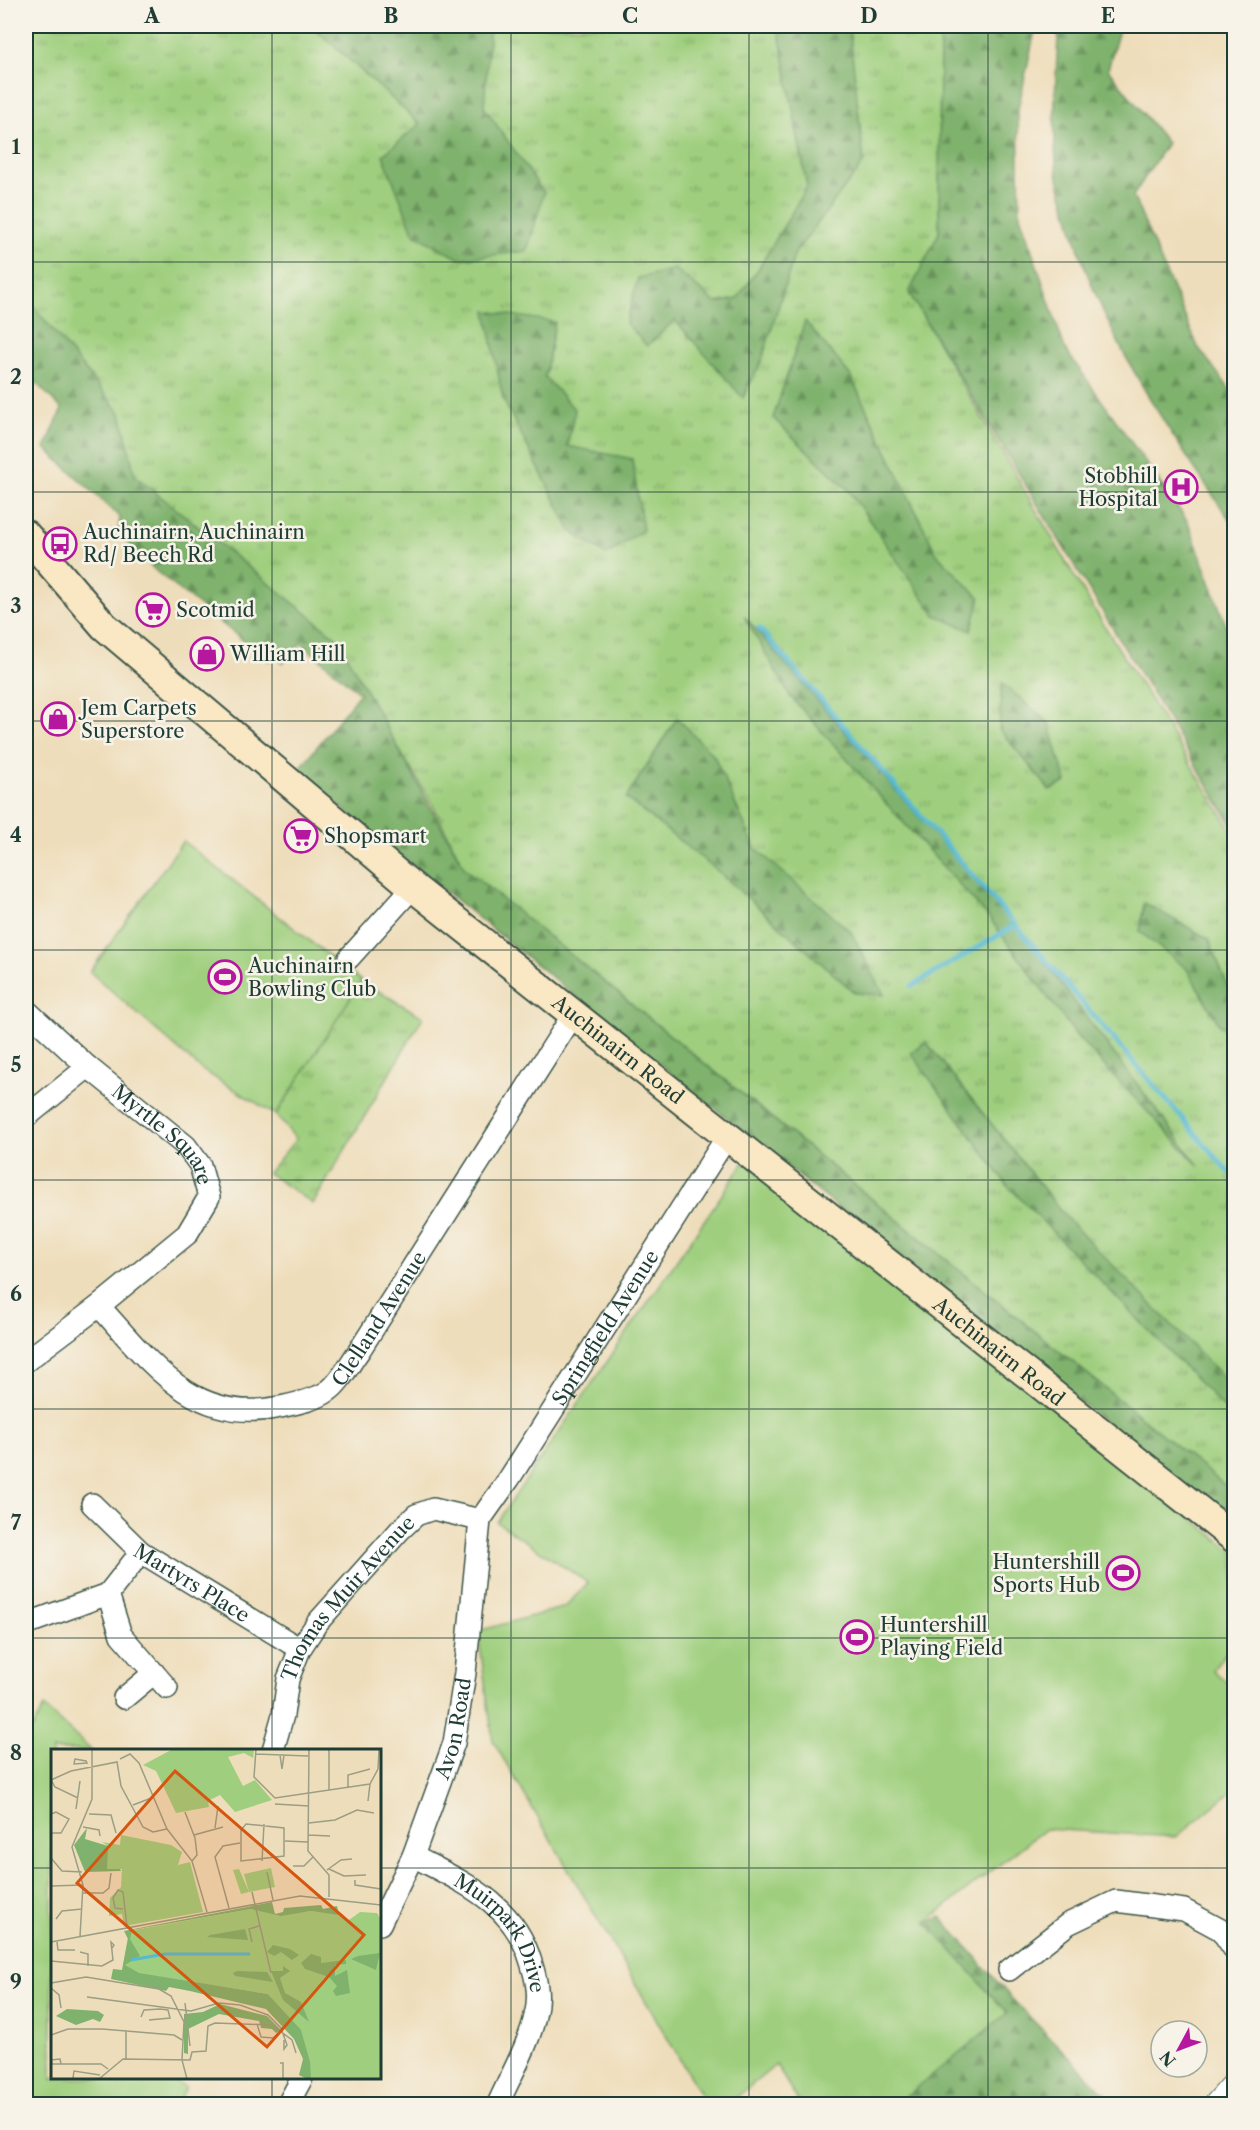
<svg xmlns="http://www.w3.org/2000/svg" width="1260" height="2130" font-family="'Libre Caslon Text',serif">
<defs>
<pattern id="grass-tufts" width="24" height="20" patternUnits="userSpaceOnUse" patternTransform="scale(1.5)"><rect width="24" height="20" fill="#9fcf7e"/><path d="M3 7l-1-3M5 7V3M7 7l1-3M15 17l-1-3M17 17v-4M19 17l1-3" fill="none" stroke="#81a968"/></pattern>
<pattern id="forest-firs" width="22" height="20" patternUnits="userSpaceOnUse" patternTransform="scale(1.5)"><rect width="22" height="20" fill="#7fb26d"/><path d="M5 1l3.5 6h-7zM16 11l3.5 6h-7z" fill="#67925a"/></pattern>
</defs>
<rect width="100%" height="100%" fill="#f7f3e8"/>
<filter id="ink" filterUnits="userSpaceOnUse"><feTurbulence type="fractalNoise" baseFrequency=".0167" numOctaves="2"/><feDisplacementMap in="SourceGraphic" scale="12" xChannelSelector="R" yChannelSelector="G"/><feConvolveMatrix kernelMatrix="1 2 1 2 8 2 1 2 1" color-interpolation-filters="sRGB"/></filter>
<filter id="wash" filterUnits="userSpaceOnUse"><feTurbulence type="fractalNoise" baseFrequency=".008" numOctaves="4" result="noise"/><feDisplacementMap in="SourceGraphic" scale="24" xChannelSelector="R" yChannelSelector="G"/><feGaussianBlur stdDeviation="1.35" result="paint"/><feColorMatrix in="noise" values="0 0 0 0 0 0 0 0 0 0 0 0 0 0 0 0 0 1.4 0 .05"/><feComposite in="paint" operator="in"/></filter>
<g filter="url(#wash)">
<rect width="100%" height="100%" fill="#eeddba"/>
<g fill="url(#grass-tufts)" stroke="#5f8659" stroke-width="1.5">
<path d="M26,26H940L939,233L909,293L1089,601L1234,834V1493L465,869L430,800L332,640L135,476L26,316Z"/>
<path d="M361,981L423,1017L313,1204L268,1173L296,1139L276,1115Z"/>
</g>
<g fill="url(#forest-firs)" stroke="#4f7850" stroke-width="1.5">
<path d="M312,26H490L484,107L544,193L527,251L460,259L414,234L383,155L420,124Z"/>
<path d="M782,26H849L864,162L795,253L762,360L743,398L675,320L647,346L626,323L638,278L675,269L716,303L737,299L759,268L807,187L779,32Z"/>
<path d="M940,26H1036L1018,109L1020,215L1065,349L1188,522L1228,631L1234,640V828L909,293L939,233Z"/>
<path d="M1062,26H1120L1108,69L1167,143L1133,196L1198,347L1234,395V526C1169,431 1100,334 1070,220C1066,205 1059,188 1057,172C1052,127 1056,81 1058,36Z"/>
<path d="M26,297L121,414L135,476L337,638L465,869L1234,1493V1526L297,772L360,693L301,643L283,663L274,656L269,661L157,572L118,533L120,517L45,448L62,409L26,373Z"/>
<path d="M486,311L555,322L545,377L575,410L567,446L632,459L643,530L606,555L571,531L503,399Z"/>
<path d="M805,321L850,375L936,553L980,598L971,631L935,615L849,491L773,418Z"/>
<path d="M744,616L1037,952L1199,1166L1079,1039L990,919L790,696Z"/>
<path d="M1002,683L1049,723L1066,782L1050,790L999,729Z"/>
<path d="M677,718L714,756L755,848L851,932L884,995L855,993L713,867L626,798Z"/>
<path d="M1144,903L1209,939L1234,1003V1030L1220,1026L1187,969L1140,932Z"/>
<path d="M926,1042L1070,1222L1234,1388V1418L1007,1185L911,1053Z"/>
<path d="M941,1917L1013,2000L1115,2104H897L1007,2013L926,1922Z"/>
</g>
<g fill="#9fcf7e" stroke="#5f8659" stroke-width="1.5">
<path d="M183,841L361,981L276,1115L202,1070L90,972Z"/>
<path d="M745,1161L1234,1552V1642L1213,1670L1234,1688V1789L1176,1837L1045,1829L926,1922L1007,2013L897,2104H800L776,2065L728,2104H706L493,1741L478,1631L565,1607L588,1583L497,1522Z"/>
<path d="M44,1707L91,1750H52V2078H167L185,2087L177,2104H26V1735L31,1731Z"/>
</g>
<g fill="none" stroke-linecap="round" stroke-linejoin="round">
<g stroke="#55bad3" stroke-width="5">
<path d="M759,628L1225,1168L1234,1176"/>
<path d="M912,986L1016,925"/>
</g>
</g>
</g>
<g filter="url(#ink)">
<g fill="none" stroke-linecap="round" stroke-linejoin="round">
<defs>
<g id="minor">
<path d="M349,958L413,887"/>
<path id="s1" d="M26,1010L88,1067L186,1146L200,1165L209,1197L187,1234L99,1306L26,1361"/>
<path d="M26,1117L88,1067"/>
<path id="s2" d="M99,1306C150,1362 194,1426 280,1407C294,1404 316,1400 328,1391C340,1383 350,1363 359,1351L573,1015"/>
<path id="s3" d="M92,1504L141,1552L300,1649"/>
<path d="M108,1594L121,1635L167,1688"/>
<path d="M26,1624L108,1594L141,1552"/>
<path d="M124,1698L154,1673"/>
<path id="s4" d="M273,1750L283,1715L288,1679L300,1649L317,1623L400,1530L416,1515L433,1509L480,1520"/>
<path id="s5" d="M413,1856C464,1883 514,1903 531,1962C537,1981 540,1997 535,2016C529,2044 510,2077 498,2104"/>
<path id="s6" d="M380,1924L413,1856L454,1743L465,1673L480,1520L509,1479L728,1135"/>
<path d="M1009,1970L1068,1924L1116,1901L1184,1910L1221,1930L1234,1949"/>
<path d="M288,2104L302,2078"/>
</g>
<path id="tertiary" d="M1218,2104L1234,2086"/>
<g id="secondary">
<path id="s7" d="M26,535L104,626L413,887L1234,1538"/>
</g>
</defs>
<use href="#minor" stroke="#3e5548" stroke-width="24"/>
<use href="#tertiary" stroke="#3e5548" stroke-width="28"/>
<use href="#secondary" stroke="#3e5548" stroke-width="32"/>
<use href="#minor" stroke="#fff" stroke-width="21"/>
<use href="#tertiary" stroke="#fff" stroke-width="26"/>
<use href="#secondary" stroke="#fae7c3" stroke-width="28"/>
</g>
</g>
<path fill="none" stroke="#1f3d34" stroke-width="1.5" stroke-opacity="0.55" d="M272,26V1750M511,26V2104M749,26V2104M988,26V2104M26,262H1234M26,492H1234M26,721H1234M26,950H1234M26,1180H1234M26,1409H1234M26,1638H1234M26,1868H52M380,1868H1234M272,2078V2104"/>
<defs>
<symbol id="hospital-ring" viewBox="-11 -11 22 22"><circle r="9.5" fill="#f7f3e8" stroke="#b5179e" stroke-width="1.5"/><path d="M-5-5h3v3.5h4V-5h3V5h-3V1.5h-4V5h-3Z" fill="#b5179e"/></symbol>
<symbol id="bus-ring" viewBox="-11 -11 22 22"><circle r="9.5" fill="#f7f3e8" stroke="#b5179e" stroke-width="1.5"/><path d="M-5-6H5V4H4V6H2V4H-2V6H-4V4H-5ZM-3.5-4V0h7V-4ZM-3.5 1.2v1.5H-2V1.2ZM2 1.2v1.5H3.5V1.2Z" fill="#b5179e"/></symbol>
<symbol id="supermarket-ring" viewBox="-11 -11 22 22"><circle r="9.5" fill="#f7f3e8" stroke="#b5179e" stroke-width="1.5"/><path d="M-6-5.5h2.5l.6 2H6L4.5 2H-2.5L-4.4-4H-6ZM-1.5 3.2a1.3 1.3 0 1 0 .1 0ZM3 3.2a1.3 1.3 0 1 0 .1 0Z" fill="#b5179e"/></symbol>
<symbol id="shop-ring" viewBox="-11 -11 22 22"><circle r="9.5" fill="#f7f3e8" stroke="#b5179e" stroke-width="1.5"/><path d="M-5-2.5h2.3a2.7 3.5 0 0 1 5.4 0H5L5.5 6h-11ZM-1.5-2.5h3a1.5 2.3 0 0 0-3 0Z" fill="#b5179e"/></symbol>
<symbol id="stadium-ring" viewBox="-11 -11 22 22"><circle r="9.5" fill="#f7f3e8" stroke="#b5179e" stroke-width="1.5"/><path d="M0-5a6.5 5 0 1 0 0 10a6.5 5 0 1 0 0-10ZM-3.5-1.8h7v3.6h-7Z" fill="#b5179e"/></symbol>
</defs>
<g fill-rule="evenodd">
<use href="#hospital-ring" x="1162" y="468" width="38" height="38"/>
<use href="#bus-ring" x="41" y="525" width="38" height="38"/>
<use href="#supermarket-ring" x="134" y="591" width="38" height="38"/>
<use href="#shop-ring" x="188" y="635" width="38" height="38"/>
<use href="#shop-ring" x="39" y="700" width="38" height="38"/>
<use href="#supermarket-ring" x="282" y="817" width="38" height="38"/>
<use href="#stadium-ring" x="206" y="958" width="38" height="38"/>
<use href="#stadium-ring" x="1104" y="1554" width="38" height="38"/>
<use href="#stadium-ring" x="838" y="1618" width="38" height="38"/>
</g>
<g text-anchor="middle" stroke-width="5" stroke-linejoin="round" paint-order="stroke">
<g font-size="20" fill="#1f3d34" stroke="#f7f3e8" text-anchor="start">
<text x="1158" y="483" text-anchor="end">Stobhill<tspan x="1158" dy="23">Hospital</tspan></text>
<text x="83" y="539">Auchinairn, Auchinairn<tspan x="83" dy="23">Rd/ Beech Rd</tspan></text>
<text x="176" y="617">Scotmid</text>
<text x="230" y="661">William Hill</text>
<text x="81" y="715">Jem Carpets<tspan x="81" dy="23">Superstore</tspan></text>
<text x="324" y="843">Shopsmart</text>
<text x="248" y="973">Auchinairn<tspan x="248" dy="23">Bowling Club</tspan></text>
<text x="1100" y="1569" text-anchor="end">Huntershill<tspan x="1100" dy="23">Sports Hub</tspan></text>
<text x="880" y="1632">Huntershill<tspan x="880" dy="23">Playing Field</tspan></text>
</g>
<g font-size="20" fill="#1f3d34" stroke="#f7f3e8">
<text dy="7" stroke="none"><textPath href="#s7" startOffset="786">Auchinairn Road</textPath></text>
<text dy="7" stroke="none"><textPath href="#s1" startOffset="186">Myrtle Square</textPath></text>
<text dy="7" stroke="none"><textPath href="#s2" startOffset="360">Clelland Avenue</textPath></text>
<text dy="7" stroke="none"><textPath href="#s6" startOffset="650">Springfield Avenue</textPath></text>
<text dy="7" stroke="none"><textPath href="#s7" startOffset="1272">Auchinairn Road</textPath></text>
<text dy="7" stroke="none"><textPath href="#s3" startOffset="128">Martyrs Place</textPath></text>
<text dy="7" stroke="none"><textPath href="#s4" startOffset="174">Thomas Muir Avenue</textPath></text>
<text dy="7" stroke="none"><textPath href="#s6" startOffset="210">Avon Road</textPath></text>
<text dy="7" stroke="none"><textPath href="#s5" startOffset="122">Muirpark Drive</textPath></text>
</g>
</g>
<g transform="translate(51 1749)">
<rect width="330" height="330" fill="#eeddba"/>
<path d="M188,120L198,143L190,145L182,121ZM200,160L230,166L260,162L287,165L298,171L309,163L326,164L330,171V330H256L260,329L237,267L217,245L71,222L78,182Z" fill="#9fcf7e"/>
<path d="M36,79L34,90L57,97L70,122L34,123L23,96ZM221,153L224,165L232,163L233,159L270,156L272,160L286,157L288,166L260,162L230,167L200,160L81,181L79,190L89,207L74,216L88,224L217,245L250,281L259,313L260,329L256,330L248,326L252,310L243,290L215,260L139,242L118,238L115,242L60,230L62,220L71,221L77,190L73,182ZM194,180L197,191L156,188L159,186ZM222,196L239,200L248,206L241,211L230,203L223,207L216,203ZM329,204L325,221L300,210L307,207ZM260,205L270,208V214L295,211V215L284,216V227L296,221L299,244L285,247L282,242L286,237L278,228L254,220L250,214ZM232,217L239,222L229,229L234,244L250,253L258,273L232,251L220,222H232ZM186,222L216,223L222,233L184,227L182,224ZM169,255L216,267L230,281L225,284L221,280L210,279L208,272L168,265L137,280V305L133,304V265L152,263ZM16,260L47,262L53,266L49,273L42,270L25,276L5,267Z" fill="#7fb26d"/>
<path d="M203,0L202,9L193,4L177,8L192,37L204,31L221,51L184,63L169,46L157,52L158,58L125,64L105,22L92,16L120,1ZM70,86L120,96L131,103L127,116L139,113L152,163L73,177L71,165L58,167L59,149L70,138L71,120H56L57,97L51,93L69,96ZM220,119L224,138L198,143L193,125Z" fill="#9fcf7e"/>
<path fill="none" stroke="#55bad3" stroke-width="3" d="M80,211L114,205H199"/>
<path fill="none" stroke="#9b9d84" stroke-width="1.5" d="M205,0L203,28L224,49L319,35M258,0L257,102L278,126V148M205,5L257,7M229,6L231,20L233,6M24,10L35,12L36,14L23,15ZM69,10L79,5L88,14L116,80L141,112L156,163M0,31L20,22L66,13L70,37L92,78L102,83L116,80M0,31L4,38L27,49M297,38V26L319,20M278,42V0M317,52L319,35L327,20L328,0M224,55L258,57M82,56L103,48M25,60L29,32M134,63L144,89L146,106L141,112M0,65L5,63L18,70L10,84H0M38,65L60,66L65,84M258,74L284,71L306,61L323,64M195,75L233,79V107L190,112V81ZM32,78L48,81L49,87M164,79L167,57M143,86L172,78M257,86L279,87M234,92L257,93M0,109L11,122L31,123M211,112L213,75M242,117H253L262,108M278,120L293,127L315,126M276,121L290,111L301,110M216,123L222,151M304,131V136L330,140M0,137L32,136M201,143L220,224M32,144H52L58,139L60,124M178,159L164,108L172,97L189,94M72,160L64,159L62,149L67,141L72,143L76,178M5,170L11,162L31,160M29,187L32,136L21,98L41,50V0M0,193L249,147L330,156M6,193L7,201H24M201,193L198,180L208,177M29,203L37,205V217M0,212L51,217L62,211L60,193L63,196L61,199M0,234L35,228L108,240L120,247L133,273L131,311L136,330M0,239L8,246L10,259M36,248L140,262L168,254L189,256L217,266L230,279L236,296L233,300V291M134,254L139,297M90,268L93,261L109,260M98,271L119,269L117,261L109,260M206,275L210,288L222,289L230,282M0,286L17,280H51L123,286L131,291M75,310V281M229,314H232V330M1,315H50L57,320M1,315L0,311L9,310L10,315M22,329L23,322L49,326M48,330L72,310L139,311L141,303L155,302L157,277L164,274L221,276L241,291L245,304"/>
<path fill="#d45610" fill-opacity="0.15" stroke="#d45610" stroke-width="3" d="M124,22L313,186L216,298L26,134Z"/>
<rect width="330" height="330" fill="none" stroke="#1f3d34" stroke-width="3"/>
</g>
<rect width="1260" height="2130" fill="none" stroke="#f7f3e8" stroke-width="66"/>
<g transform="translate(1179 2049) rotate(229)"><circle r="28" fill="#f7f3e8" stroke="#a1aaa0" stroke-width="1.5"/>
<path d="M0-4.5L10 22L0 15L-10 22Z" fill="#b5179e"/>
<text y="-9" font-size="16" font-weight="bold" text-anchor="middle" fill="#1f3d34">N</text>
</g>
<rect x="33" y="33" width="1194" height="2064" fill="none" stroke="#1f3d34" stroke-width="2"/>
<g font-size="20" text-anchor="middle" font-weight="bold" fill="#1f3d34">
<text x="152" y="23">A</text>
<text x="391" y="23">B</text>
<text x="630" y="23">C</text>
<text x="869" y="23">D</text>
<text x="1108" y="23">E</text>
<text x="16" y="154">1</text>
<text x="16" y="384">2</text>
<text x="16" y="613">3</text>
<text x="16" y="842">4</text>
<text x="16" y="1072">5</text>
<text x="16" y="1301">6</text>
<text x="16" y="1530">7</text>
<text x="16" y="1760">8</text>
<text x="16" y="1989">9</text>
</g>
</svg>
